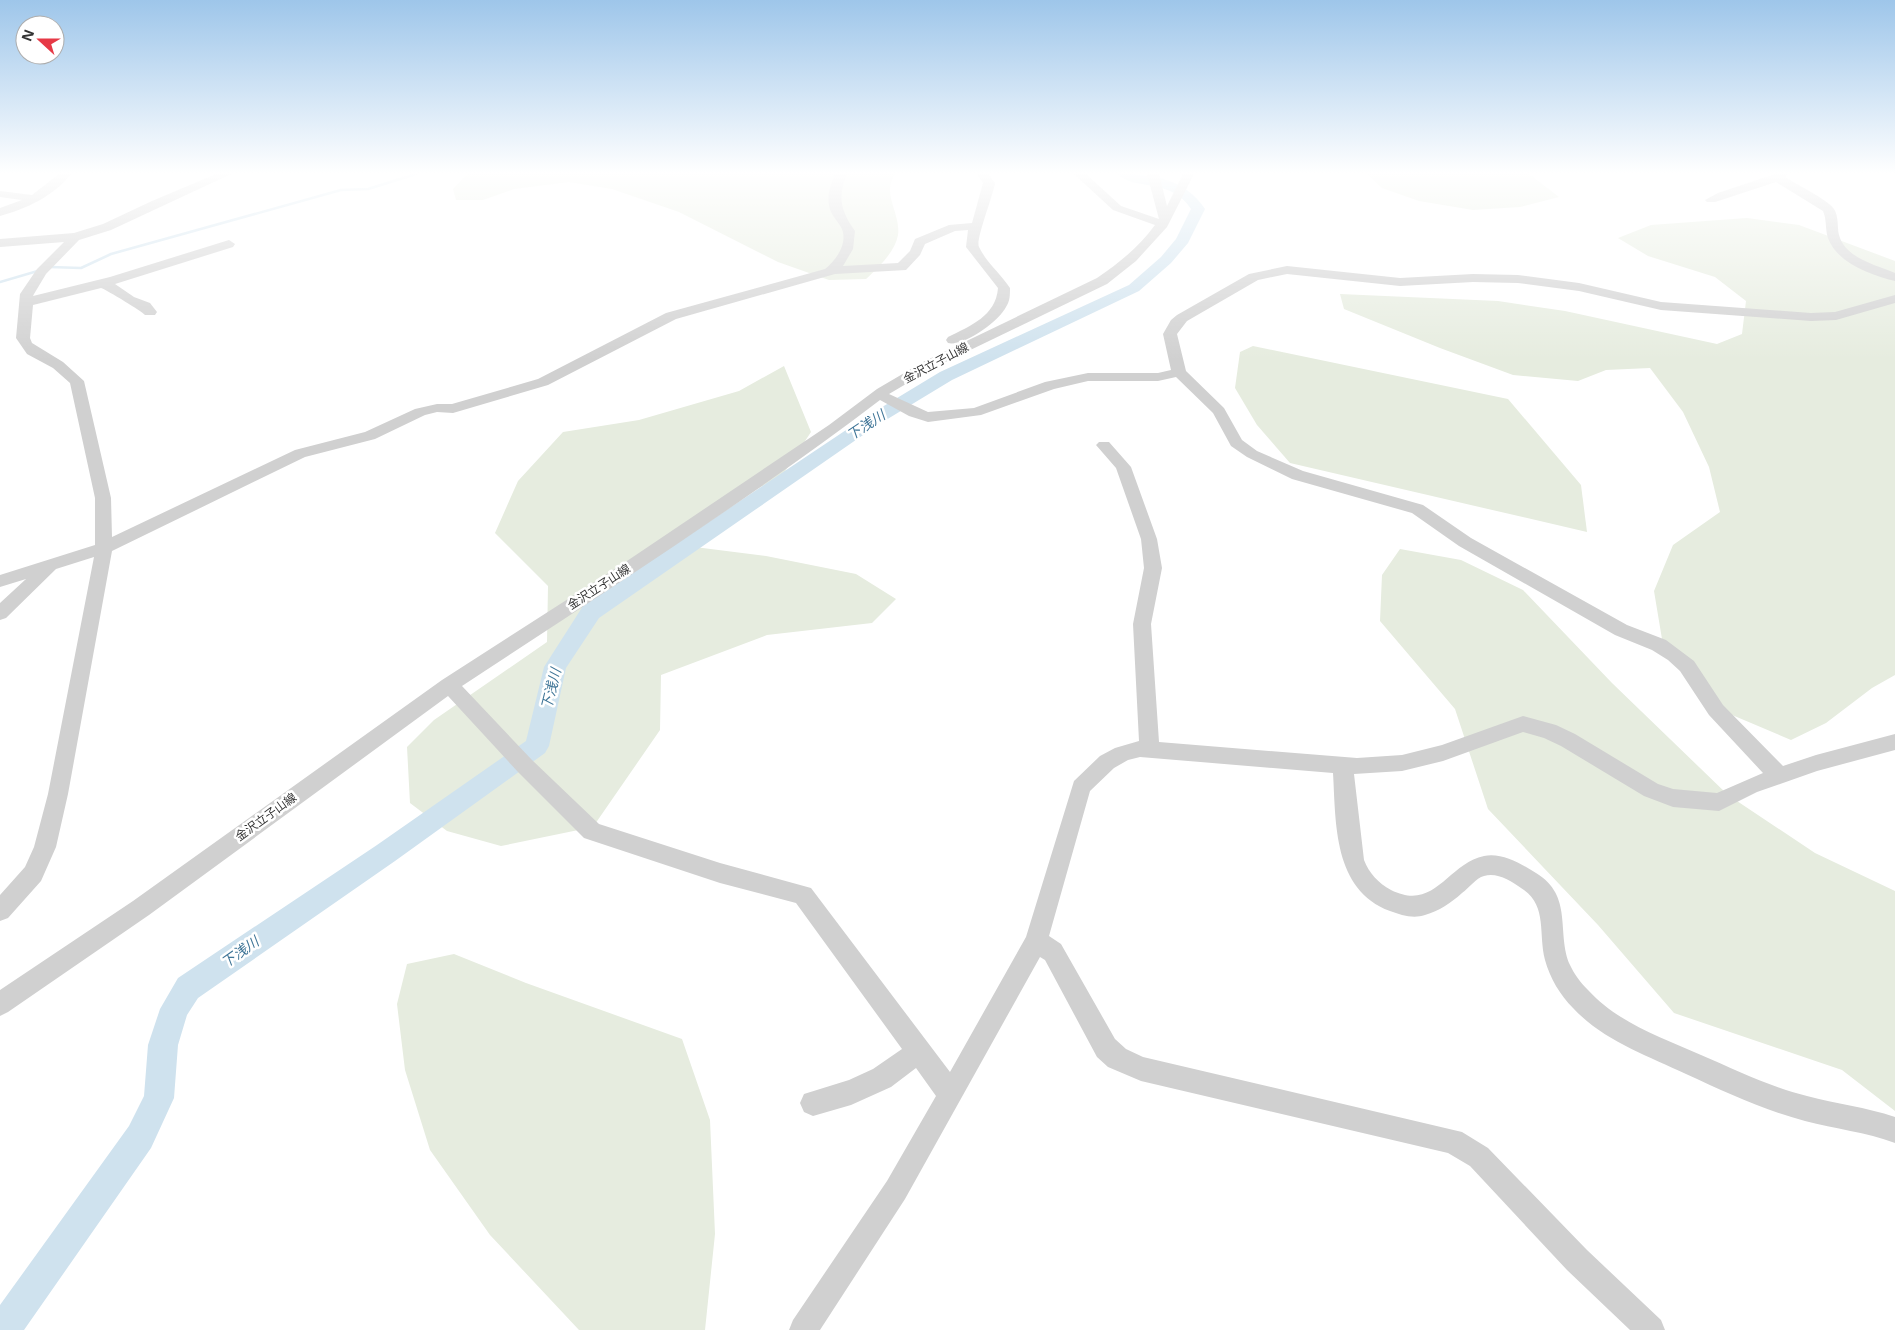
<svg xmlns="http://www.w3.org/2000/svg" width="1895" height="1330" font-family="'Open Sans','Noto Sans JP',sans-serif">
<rect width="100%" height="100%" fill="#fff"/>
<g fill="#e6ecdf">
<path d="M467,174H895C881,194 901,213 898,235C895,252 878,268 866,279L829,280L778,262L679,212L612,189L569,182L514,189L483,200H456L453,189Z"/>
<path d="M1367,174H1529L1559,197L1520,207L1473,210L1419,201L1382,188Z"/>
<path d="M1747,218L1799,225L1895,261V675L1872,688L1826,723L1791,740L1725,712L1664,651L1654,591L1673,545L1720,512L1709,467L1683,412L1650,368L1606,370L1578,381L1513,375L1440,348L1344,309L1340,294L1498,301L1565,311L1717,344L1742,334L1746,301L1715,277L1648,256L1618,238L1651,225Z"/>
<path d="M1253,346L1508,399L1581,485L1587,532L1290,463L1257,425L1235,388L1240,352Z"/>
<path d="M784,366L811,432L782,476L700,518L671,544L766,556L856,574L896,599L872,623L767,635L661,675L660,730L593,827L501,846L447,831L410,803L407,747L434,720L547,642L548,586L495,533L518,481L563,432L639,420L739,391Z"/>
<path d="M1400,549L1461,560L1523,590L1612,683L1728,795L1815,853L1895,891V1111L1842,1070L1674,1013L1598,925L1488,809L1455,709L1380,621L1382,575Z"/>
<path d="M454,954L526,983L682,1039L710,1120L715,1234L705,1330H579L490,1235L430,1150L405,1070L397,1004L407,964Z"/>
</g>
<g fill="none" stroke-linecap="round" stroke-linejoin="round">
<g stroke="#cfe2ee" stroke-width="2.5">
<path d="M50,267L81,268L111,254L341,190L368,189L416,174"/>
<path d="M0,282L41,270"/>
</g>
<path fill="#cfe2ee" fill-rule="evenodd" d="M1118,174C1152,174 1186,179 1205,209L1188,243L1171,263L1139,291L952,380L876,426L599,618L566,668L549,746L545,753L395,861L198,998L187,1015L178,1045L174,1098L151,1148L24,1330H0V1305L129,1126L144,1096L148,1045L160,1009L178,978L377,845L526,741L544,667L583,606L864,418L940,372L1129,285L1161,257L1176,239L1191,209C1171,177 1133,191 1118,174Z"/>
<g fill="#d0d0d0" fill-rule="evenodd">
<path d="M59,174H71C54,196 26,209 0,216V208L22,200L0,197V191L32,195Z"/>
<path d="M216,174H231L111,230L79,240L46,274L34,294L33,296L110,277L229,240L235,244L233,247L115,284L134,297L150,303L157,312L155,315H145C143,312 107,290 101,288L33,305L30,338L32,343L63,362L84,381L111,498L112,537L295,450L365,432L415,409L437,404H452L538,379L666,313L825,269C835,261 846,247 843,232C841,223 830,216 829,205C827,194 831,184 835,174H847C837,198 841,211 855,231L853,249L843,266L898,263L910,251L915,239L949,225L972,223L983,183L977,174H988L995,183C993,196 975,241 979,247C986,262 1001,274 1010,288C1010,295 1010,301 1006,307C999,321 964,347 948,343L946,340L948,337C970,326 996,316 998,288L966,247L968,230L955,231L925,244L920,255L906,270L835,274L676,319L548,385L453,413L437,412L425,415L375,439L305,457L112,551L68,794L56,847L41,881L8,918L0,921V895L25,867L34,847L48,794L94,557L56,569L6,618L0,620V603L26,579L0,587V575L95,545V498L70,383L53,368L27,354L16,338L20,294L37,269L64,242L0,247V239L74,233L103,224L152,201Z"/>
<path d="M1074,174H1086L1121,206L1159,219L1147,174H1159L1167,206L1183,174H1194L1167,227L1136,261L1107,284L933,368L889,394L928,412L974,408L1045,382L1088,373H1158L1171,370L1163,334L1171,320L1177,315L1249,274L1287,266L1400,278L1473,274L1518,275L1579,283L1661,302L1811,313L1835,312L1895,295V303L1836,320L1811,321L1661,310L1579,291L1518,283L1473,282L1400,286L1287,274L1258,280L1187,321L1177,334L1186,371L1224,408L1242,440L1257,451L1303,471L1423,505L1471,538L1627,625L1666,640L1694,661L1723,705L1783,766L1816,755L1895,734V750L1817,771L1757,792L1719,811L1673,807L1644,796L1561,746L1544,738L1523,732L1443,761L1402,771L1354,774L1364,860C1369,873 1378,883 1391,890C1435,912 1447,864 1484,856C1501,852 1522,864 1536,873C1574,896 1556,933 1570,965C1574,974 1581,983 1588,990C1618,1023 1661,1037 1701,1055C1736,1070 1770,1087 1807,1096C1836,1104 1866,1107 1895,1117V1143C1866,1132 1835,1129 1805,1121C1764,1110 1725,1092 1686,1074C1646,1055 1604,1041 1573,1008C1560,995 1550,978 1545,960C1538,933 1548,905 1521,888C1511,881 1497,872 1484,876C1476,878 1469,888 1462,893C1451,903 1439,911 1425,915C1413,919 1401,915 1390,911C1333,890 1336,823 1333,773L1140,757L1128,760L1114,768L1090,791L1049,936L1061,944L1115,1039L1126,1049L1143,1057L1462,1132L1488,1148L1587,1250L1661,1320L1665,1330H1630L1567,1270L1470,1166L1448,1153L1141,1081L1108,1067L1097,1057L1045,960L1040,957L905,1199L820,1330H789L793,1320L887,1181L936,1096L916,1068L891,1087L851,1105L813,1116L804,1112L800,1103L804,1094L849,1080L873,1069L902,1049L796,903L720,883L584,838L518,772L448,696L149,915L8,1012L0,1016V990L133,901L442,680L621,565L829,425L877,389L923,362L1097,278C1119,263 1139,247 1155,225L1113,210ZM1176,377L1213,413L1231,446L1247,457L1292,479L1412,513L1459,546L1615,635L1652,650L1668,660L1680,671L1709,715L1763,773L1717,793L1673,789L1658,784L1575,734L1556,725L1523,716L1442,745L1402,755L1357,758L1159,742L1151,624L1162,568L1157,539L1131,467L1109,442H1099L1096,445L1116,468L1141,539L1144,568L1133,624L1139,741L1115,748L1100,756L1074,781L1026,937L950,1072L811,888L720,863L599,824L532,760L462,686C603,593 746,502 880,400L909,416L928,422L981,415L1054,389L1088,381H1158Z"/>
<path d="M1775,174H1788L1785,177C1797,185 1827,199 1834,209C1839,217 1837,227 1839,235C1845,258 1876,265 1895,273V281C1871,275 1837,263 1828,238C1825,229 1827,220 1823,211L1776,182L1715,202H1707L1705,200L1718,193Z"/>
</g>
</g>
<linearGradient id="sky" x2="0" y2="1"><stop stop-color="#9ec6ea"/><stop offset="0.48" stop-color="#fff"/><stop offset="1" stop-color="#fff" stop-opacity="0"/></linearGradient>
<rect width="1895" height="360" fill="url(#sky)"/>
<g text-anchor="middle" stroke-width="5" stroke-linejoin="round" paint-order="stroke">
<g font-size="12" fill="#333" stroke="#fff">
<text transform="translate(936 363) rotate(-28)" y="4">金沢立子山線</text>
<text transform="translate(599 587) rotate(-33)" y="4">金沢立子山線</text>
<text transform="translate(266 817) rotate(-36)" y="4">金沢立子山線</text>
</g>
<g font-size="14" font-style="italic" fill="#3f7597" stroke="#fff">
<text transform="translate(866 425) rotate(-33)" y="5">下浅川</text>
<text transform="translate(551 689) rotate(-76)" y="5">下浅川</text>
<text transform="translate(240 952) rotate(-35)" y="5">下浅川</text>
</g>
</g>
<g transform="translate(40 40) rotate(291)"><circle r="24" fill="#ffffff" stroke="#adadad"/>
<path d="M0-4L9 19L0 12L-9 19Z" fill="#e63946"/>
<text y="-8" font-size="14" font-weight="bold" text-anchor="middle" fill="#333333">N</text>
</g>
</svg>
